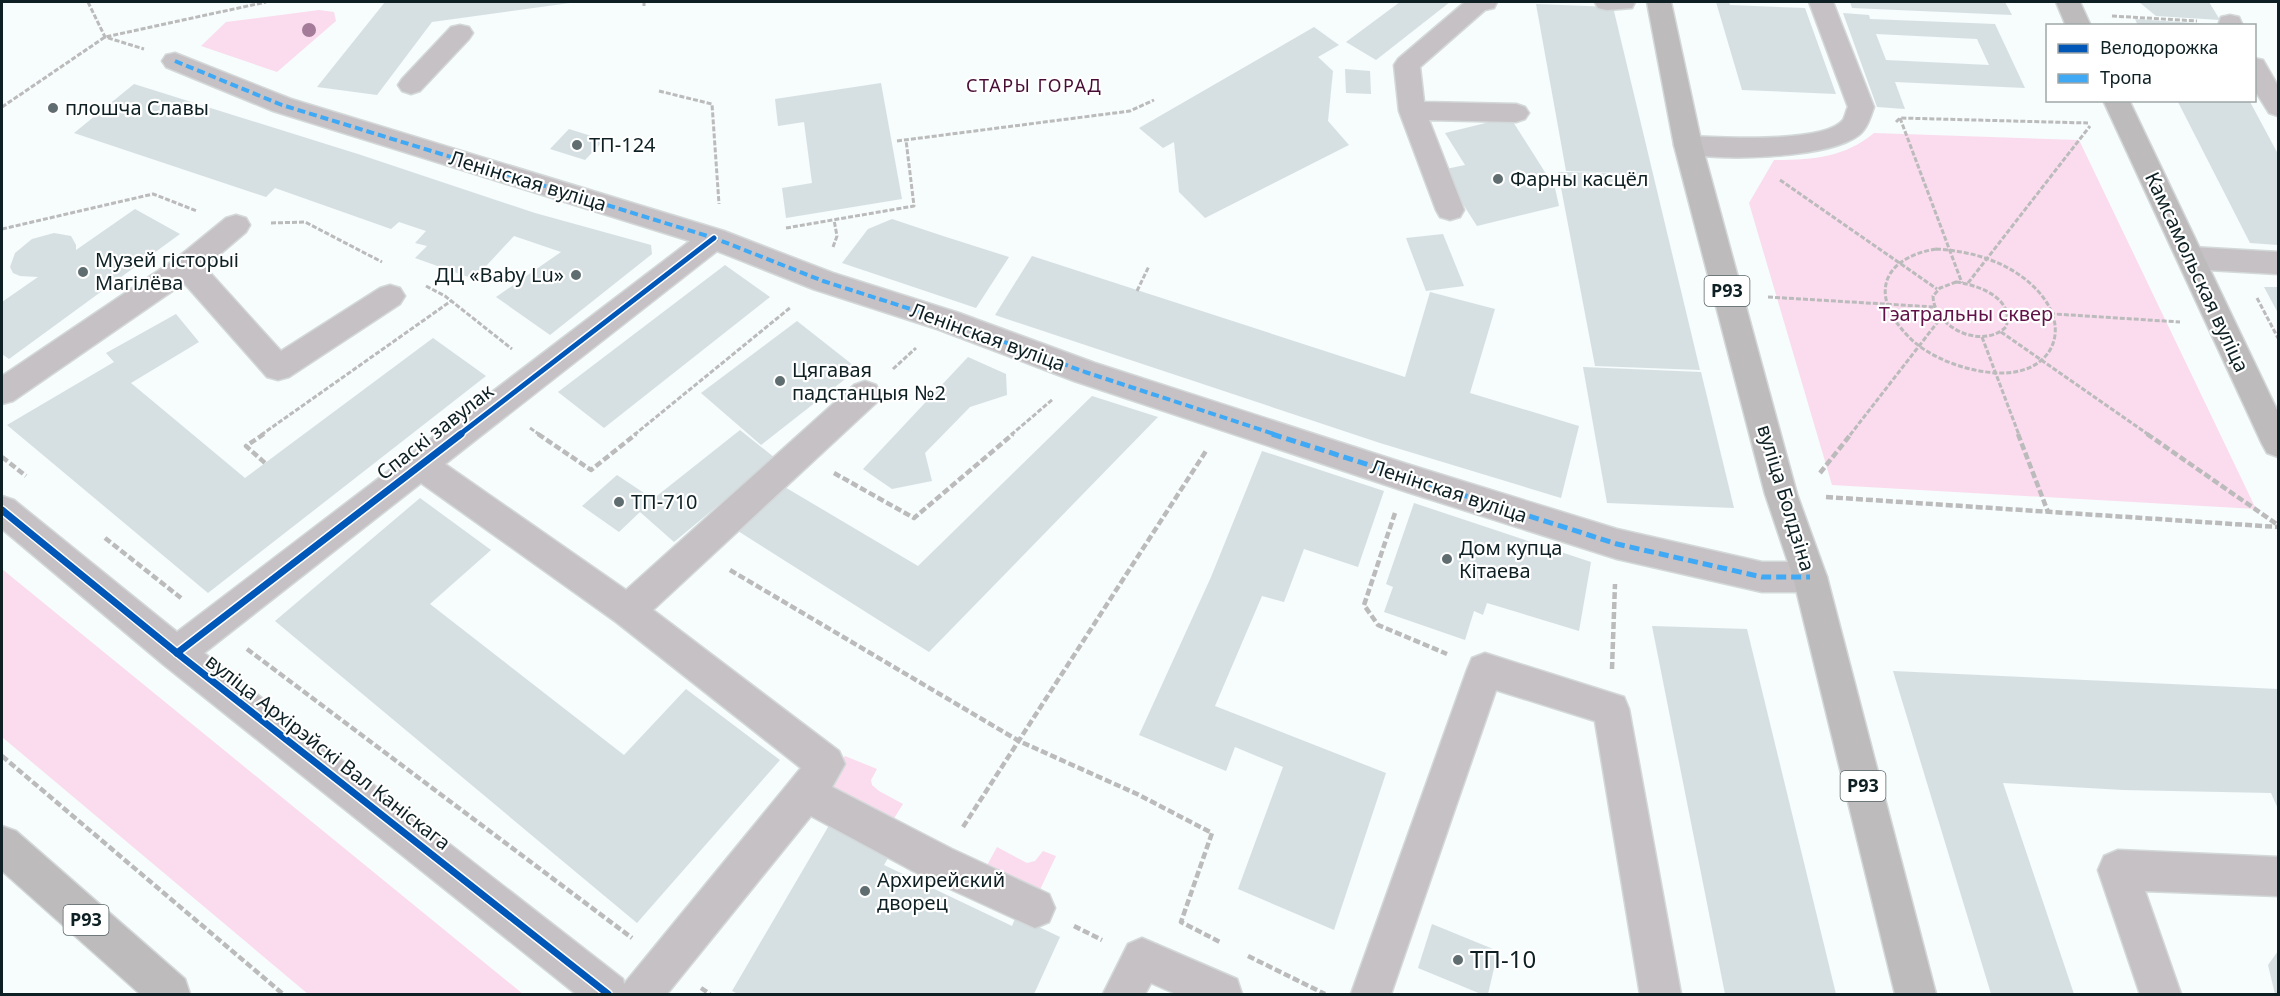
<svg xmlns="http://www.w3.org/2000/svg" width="2280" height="996" font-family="'Noto Sans',sans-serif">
<rect width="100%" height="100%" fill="#f7fcfc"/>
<g fill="#fadcee">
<path d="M319,10L334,12L336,21L277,72L201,46L226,22Z"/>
<path d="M1874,133L2079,140L2256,509L1832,485L1749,203L1774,160C1811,160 1844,158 1874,133Z"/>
<path d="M2,569L523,994H308L2,737Z"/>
<path d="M845,756L877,769L871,780L872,785L879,791L903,804L893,820L822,785Z"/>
<path d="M997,847L1027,863L1035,861L1043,851L1056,856L1037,896L985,869Z"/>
</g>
<g fill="#d6e0e3" fill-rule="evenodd">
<path d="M385,2H570V3L432,22L377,95L317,87Z"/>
<path d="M1400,2H1450L1376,60L1346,42Z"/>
<path d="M1716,2H1729L1730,5L1805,8L1836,94L1742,90Z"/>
<path d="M1850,2H2005L2012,15L1852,8Z"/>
<path d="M2139,2H2209L2220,20L2156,16Z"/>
<path d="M1536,4L1613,7L1700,370L1595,366L1558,172L1631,173L1566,171Z"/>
<path d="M1843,13L1869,15L1870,19L1995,24L2025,88L1895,82L1905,109L1877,107ZM1876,34L1977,39L1989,65L1886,60Z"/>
<path d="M2135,19L2209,24V26H2138Z"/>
<path d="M1314,27L1339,45L1318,57L1333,71L1328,121L1349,145L1205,218L1179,192L1174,142L1163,148L1139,128Z"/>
<path d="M1345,69L1370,71L1371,94L1346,93Z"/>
<path d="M881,83L902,199L786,218L782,188L812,183L804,122L778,126L775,99Z"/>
<path d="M134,84L361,155L535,213L651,245L652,254L550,335L496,297L561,252L514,236L474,279L415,258L427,246L415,243L426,231L399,222L391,229L275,188L266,197L74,133Z"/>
<path d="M2177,100H2249L2278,154V245L2250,243Z"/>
<path d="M1510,117L1555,188L1559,206L1477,226L1441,170L1465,165L1445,133Z"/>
<path d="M569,129L604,140L585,160L550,149Z"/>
<path d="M135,209L180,234L9,359L2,354V302L38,277L20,276L13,273L10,267L15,253L32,239L54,233L71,236L76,245V250Z"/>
<path d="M892,219L943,236L1009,257L976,308L842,263L868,229Z"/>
<path d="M1443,234L1464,286L1426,291L1406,238Z"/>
<path d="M1032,256L1405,377L1430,292L1495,309L1470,393L1579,426L1561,498L1380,443L995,315Z"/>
<path d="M725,265L770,297L604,428L558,392Z"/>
<path d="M2264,287H2278V313Z"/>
<path d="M176,314L199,342L131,383L245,478L433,338L486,376L208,593L7,425L114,362L106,353Z"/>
<path d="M797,321L858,369L761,445L701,393Z"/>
<path d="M968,357L1006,374L1007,395L970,407L925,453L932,481L892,489L863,469Z"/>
<path d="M1583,367L1701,372L1734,508L1607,503Z"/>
<path d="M1092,396L1158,417L929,652L738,531L783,486L918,566Z"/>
<path d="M740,430L775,458L674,542L640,512L619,532L582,506L617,475L653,499Z"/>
<path d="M1262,451L1384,491L1358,567L1304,549L1284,602L1262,596L1215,706L1386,773L1334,930L1238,889L1283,767L1235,747L1226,771L1139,735L1211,577Z"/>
<path d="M420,498L491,550L430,604L624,755L686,689L780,760L637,923L275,621Z"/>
<path d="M1414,503L1591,562L1579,631L1487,603L1483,615L1474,611L1465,640L1384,612L1393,587L1386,584Z"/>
<path d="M1652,626L1747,629L1836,994H1725Z"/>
<path d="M1893,671L2278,689V809L2271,793L2123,790L2003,783L2074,994H1991Z"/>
<path d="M831,822L892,851L884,865L1012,926L1016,916L1060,937L1034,994H738L732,991Z"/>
<path d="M1432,924L1498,951L1488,994H1481L1418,968Z"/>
<path d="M2278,951V994H2275L2268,965Z"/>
</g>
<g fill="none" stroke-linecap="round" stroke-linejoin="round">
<defs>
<g id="minor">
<path d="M1465,2H1497L1494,8L1485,10L1420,67L1424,102L1516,104L1525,107L1529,113L1525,119L1516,122L1429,120L1464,210L1460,217L1450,220L1440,217L1436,210L1399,111L1394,65L1398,59Z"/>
<path d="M1595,2H1635L1632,8L1607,10L1598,8Z"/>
<path d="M1809,2H1833L1874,107C1871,116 1867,129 1859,135C1828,159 1715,162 1678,152L1674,145L1678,138L1688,136C1718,137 1824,144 1843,120C1845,117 1846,111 1848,107Z"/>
<path d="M2230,15L2239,17L2243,26H2218L2221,17Z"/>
<path d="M460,25L469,27L473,33L469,39L420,91L411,94L402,91L398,85L402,79L451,27Z"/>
<path d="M175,53L291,99L724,231L833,273L959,313L1095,363L1407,464L1617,529L1762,562H1810L1822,566L1827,577L1822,588L1810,592H1762L1617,559L1407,492L1074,381L937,329L813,289L717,251L445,464L626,590L854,385L865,381L876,385L881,394L876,403L653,610L839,751L845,764L832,787L952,849L1049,894L1055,908L1049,922L1035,928L924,877L811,816L667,994H576L164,665L2,529V496L14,500L177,632L690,241L273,111L166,67L162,61L166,55ZM421,483L616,622L801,768L624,984L623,979L204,653Z"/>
<path d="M2254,58L2263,60L2278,86V116L2269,113L2254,89Z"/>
<path d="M236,215L246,218L250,225L246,232L205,267L281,351L380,288L390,285L400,288L405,296L400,304L289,377L278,380L267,377L184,283L13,401L2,404V376L177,258L226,218Z"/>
<path d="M2191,247L2278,252V274L2191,269L2181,266L2177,258L2181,250Z"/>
<path d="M1485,653L1624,697L1629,709L1681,994H1640L1595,721L1496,690L1391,994H1351L1467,670L1472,658Z"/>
<path d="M2118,850L2278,857V896L2145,891L2181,994H2140L2098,870L2104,856Z"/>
<path d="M1142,938L1237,979L1242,994H1176L1151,983L1145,994H1103L1128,944Z"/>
</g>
<g id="major">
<path d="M1647,2H1671L1702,145L1797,494L1827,577L1936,994H1895L1793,577L1765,494L1674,145Z"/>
<path d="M2056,2H2080L2091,26H2066Z"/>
<path d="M2103,100H2129L2278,412V457L2267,453L2262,444Z"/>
<path d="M2,826L16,831L185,979L190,994H140L2,871Z"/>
</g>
</defs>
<use href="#minor" stroke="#d3d8d9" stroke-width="3"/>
<use href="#major" stroke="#d3d8d9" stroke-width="3"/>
<g stroke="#bbbbbc" stroke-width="3" stroke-dasharray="5 2" stroke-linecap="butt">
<path d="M88,2L105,37L144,49"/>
<path d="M644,2V6"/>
<path d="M2112,16L2197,21"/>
<path d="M659,91L712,104L719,204"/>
<path d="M2,107L105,37L266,2"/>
<path d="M1900,118L1962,283"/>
<path d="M1896,122L1900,118L2088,123"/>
<path d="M897,141L1130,111L1154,100"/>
<path d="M1780,180L1937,289"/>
<path d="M271,223L305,222L382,262"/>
<path d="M786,228L914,206L906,140"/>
<path d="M2,229L153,194L197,211"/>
<path d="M833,247L837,236L834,220"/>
<path d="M1936,249C1972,251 2010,262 2036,289C2074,328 2053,375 1998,373C1968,372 1928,358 1907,335C1869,295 1882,258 1936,249Z"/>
<path d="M1956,282C1978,285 2015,298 2006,327C1982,350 1934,328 1933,296L1940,288Z"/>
<path d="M1968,283L2090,126"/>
<path d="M426,286L445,296L512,349"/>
<path d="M1137,291L1149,266"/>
<path d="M1768,297L1934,307"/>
<path d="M2257,298L2278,338"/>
<path d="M2008,311L2180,322"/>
<path d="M2001,332L2149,435"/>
<path d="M1982,337L2019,435"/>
<path d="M893,369L916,348"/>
<path d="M530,428L540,435"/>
<path d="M261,435L451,301"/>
<path d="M634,435L791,307"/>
<path d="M1011,435L1053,399"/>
<path d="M1850,435L1940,319"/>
</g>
<g stroke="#bbbbbc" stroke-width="4.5" stroke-dasharray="7 3" stroke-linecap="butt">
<path d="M264,434L246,446L265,463"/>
<path d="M538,434L591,470L636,434"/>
<path d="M2018,434L2048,512"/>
<path d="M2147,434L2278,525"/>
<path d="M2,457L26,476"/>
<path d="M834,473L914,518L1013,434"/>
<path d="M1820,473L1851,434"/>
<path d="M1826,497L2278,527"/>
<path d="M1395,513L1364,605L1378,625L1447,654"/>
<path d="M105,538L181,598"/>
<path d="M730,570L1019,741L1137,794L1212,833L1181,922L1220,942"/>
<path d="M247,649L632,938"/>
<path d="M1612,669L1615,584"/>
<path d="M2,756L283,994"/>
<path d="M963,827L1206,451"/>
<path d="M1074,926L1102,940"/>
<path d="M1248,956L1325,994"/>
<path d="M701,988L710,994"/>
</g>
<use href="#minor" fill="#c6c1c4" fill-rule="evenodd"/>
<use href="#major" fill="#bebbbd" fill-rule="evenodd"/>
<path stroke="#3fa9f5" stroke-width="4" stroke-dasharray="8 4" stroke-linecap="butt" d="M175,61L282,105L714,238L823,281L948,321L1085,372L1277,435"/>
<path stroke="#3fa9f5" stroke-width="5" stroke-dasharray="10 5" stroke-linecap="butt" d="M1272,434L1617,544L1762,577H1810"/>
<defs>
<path id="cycleway-far1" d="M459,435L714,238"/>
<g id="cycleway">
<path d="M2,510L177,653L608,994"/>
<path d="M177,653L461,434"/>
</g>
</defs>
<use href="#cycleway-far1" stroke="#fff" stroke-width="8"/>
<use href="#cycleway" stroke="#fff" stroke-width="10"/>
<use href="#cycleway-far1" stroke="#0057b8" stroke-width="5"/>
<use href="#cycleway" stroke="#0057b8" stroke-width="7"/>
</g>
<circle fill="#a47b99" cx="309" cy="30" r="7"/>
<g fill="#606d70" stroke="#fff" stroke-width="2">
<circle cx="53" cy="108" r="6"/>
<circle cx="577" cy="145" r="6"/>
<circle cx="1498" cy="179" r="6"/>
<circle cx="83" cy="272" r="6"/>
<circle cx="576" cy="275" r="6"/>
<circle cx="780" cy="381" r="6"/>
<circle cx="619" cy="502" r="6"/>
<circle cx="1447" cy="559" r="6"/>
<circle cx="865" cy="891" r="6"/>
<circle cx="1458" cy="960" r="6"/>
</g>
<g text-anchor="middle" stroke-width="4.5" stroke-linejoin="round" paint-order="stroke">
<g font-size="18" letter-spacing="1.5" fill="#480d35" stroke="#fff">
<text x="1034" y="92">СТАРЫ ГОРАД</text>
</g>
<g fill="#fff" stroke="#566366" stroke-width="1.5">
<rect x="1704.5" y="276" width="45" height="30" rx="4.5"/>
<rect x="1840.5" y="771" width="45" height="30" rx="4.5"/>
<rect x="63.5" y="905" width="45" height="30" rx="4.5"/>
</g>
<g font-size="18" font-weight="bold" fill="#0e2024">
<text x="1727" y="297">Р93</text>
<text x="1863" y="792">Р93</text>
<text x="86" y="926">Р93</text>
</g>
<g font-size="20" fill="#0e2024" stroke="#fff" text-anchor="start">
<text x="65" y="115">плошча Славы</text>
<text x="589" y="152">ТП-124</text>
<text x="1510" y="186">Фарны касцёл</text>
<text x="95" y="267">Музей гісторыі<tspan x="95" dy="23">Магілёва</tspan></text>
<text x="564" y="282" text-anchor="end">ДЦ «Baby Lu»</text>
<text x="792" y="377">Цягавая<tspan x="792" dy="23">падстанцыя №2</tspan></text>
<text x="631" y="509">ТП-710</text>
<text x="1459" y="555">Дом купца<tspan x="1459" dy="23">Кітаева</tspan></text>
<text x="877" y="887">Архирейский<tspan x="877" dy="23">дворец</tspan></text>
</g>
<g font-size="20" fill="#0e2024" stroke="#fff">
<text transform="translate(528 181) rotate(17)" y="7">Ленінская вуліца</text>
<text transform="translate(2197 272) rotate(65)" y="7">Камсамольская вуліца</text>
<text transform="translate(988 337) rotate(20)" y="7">Ленінская вуліца</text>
<text transform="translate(435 432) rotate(-38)" y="7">Спаскі завулак</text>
<text transform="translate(1449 491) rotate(18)" y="7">Ленінская вуліца</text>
<text transform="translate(1786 498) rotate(73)" y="7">вуліца Болдзіна</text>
<text transform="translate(328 752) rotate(38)" y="7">вуліца Архірэйскі Вал Каніскага</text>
</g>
<g font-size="20" fill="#611248" stroke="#fff">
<text x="1966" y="321">Тэатральны сквер</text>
</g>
<g font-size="24" fill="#0e2024" stroke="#fff" text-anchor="start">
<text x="1470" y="968">ТП-10</text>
</g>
</g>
<rect width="2280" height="996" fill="none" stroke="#0e2024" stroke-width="6"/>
<rect x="2046" y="24" width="210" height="78" fill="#ffffff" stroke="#9fa6a7" stroke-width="1.5"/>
<rect x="2058" y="44" width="30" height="9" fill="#0057b8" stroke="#9fa6a7" stroke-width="1.5"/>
<text x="2100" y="54" font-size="18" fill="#0e2024">Велодорожка</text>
<rect x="2058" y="74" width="30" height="9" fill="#3fa9f5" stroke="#9fa6a7" stroke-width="1.5"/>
<text x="2100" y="84" font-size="18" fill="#0e2024">Тропа</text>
</svg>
